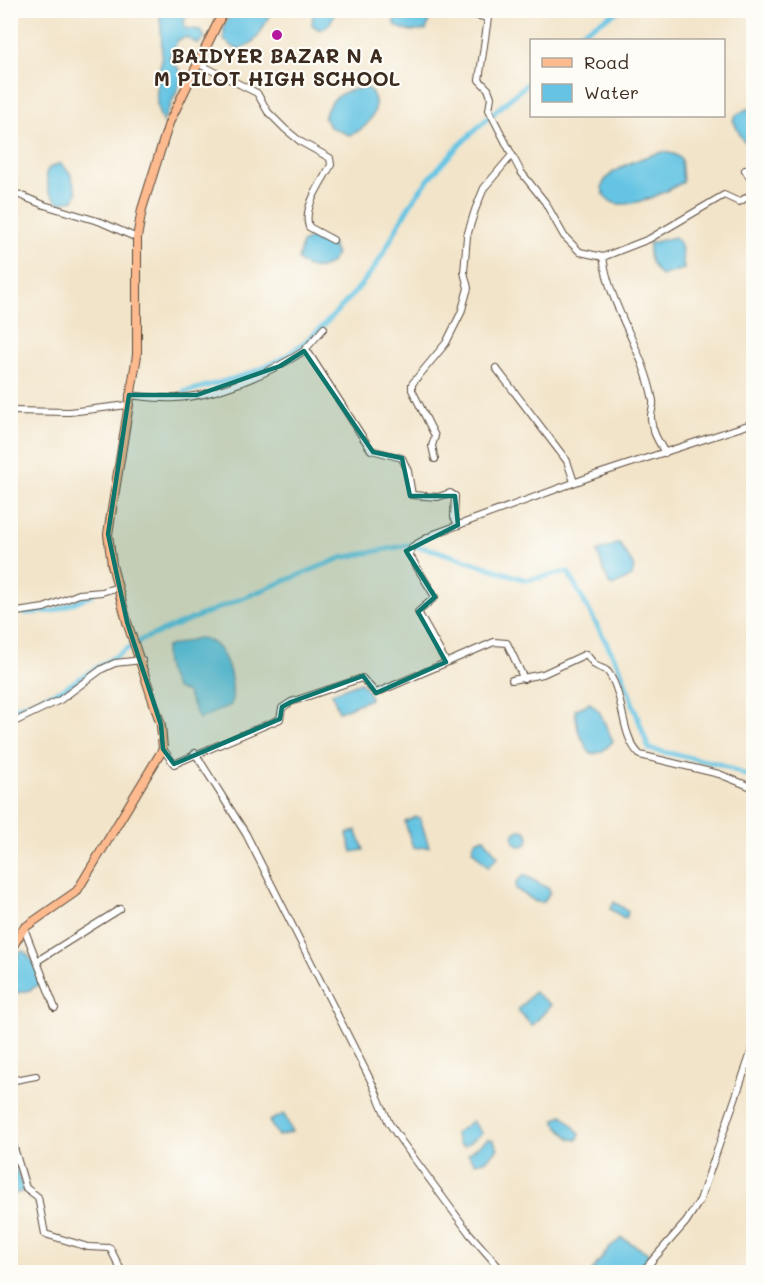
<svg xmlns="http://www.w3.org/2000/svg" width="764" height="1283" font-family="Mali,sans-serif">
<rect width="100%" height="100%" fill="#fdfcf7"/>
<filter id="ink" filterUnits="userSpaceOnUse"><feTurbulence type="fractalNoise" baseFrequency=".0167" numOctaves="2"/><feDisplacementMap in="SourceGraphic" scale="12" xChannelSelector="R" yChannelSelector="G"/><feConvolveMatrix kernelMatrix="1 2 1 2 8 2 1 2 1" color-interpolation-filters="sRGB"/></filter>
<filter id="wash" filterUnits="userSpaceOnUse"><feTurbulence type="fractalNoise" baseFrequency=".008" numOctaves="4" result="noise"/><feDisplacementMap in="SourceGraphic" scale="24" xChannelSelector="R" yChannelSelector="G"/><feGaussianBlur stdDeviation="1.35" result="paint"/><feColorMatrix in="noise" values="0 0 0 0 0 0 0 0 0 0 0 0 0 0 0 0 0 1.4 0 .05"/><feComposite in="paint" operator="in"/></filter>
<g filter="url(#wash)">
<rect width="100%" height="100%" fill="#f2e4c9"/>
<g fill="#65c4e3" stroke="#507780" stroke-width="1.5">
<path d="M165,11H192V14L184,19L185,28L200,30L205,37L198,44L186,37L178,40L169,58L184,75L163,122C152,103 158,82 161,61C163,46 161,31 160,17Z"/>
<path d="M232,11H271C263,28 257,47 236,49L224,40V26Z"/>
<path d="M313,11V10L336,11L329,25L320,30L312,25Z"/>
<path d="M395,11V10L432,11L426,30C415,32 403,32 394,24Z"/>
<path d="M368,88C385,106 369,129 349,135L330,127L324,118C330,95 346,89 368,88Z"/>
<path d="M747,109H754L753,142L748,144L742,139L733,120L736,115Z"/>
<path d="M663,152L674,154L681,159L683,182C664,193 607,223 602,187C606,169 646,156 663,152Z"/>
<path d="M60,163L70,173L77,192L74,200L59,203L49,192L46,173L49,168Z"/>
<path d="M313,237L331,242L336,254C330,271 310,273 298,260L302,243Z"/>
<path d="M675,237L681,245L684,269L661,276C652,267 646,255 650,243Z"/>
<path d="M619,543L634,566L632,576L613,586L609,584L597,552Z"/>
<path d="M198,638C226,639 236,682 231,705L199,719L187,693L176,689C169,676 163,663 166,647Z"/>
<path d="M361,682L370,695V699L339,712L332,693Z"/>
<path d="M590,703L599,711L613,741C606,749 602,753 591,754L588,750L578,730L575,710Z"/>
<path d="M416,817L420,818L429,847L413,848L405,822Z"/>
<circle cx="521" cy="838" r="8"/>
<path d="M356,830L364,850L352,852L347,834Z"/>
<path d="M484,838L498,857L488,867L472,850L475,841Z"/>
<path d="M524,875L549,889L550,892L544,902H536L516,889V882Z"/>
<path d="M614,902L628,911L627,917L624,918L610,909Z"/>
<path d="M24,951L38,967L40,984L30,990L11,994V969L20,952Z"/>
<path d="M534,992L551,1005L532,1026L518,1010Z"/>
<path d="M284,1114L292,1132L278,1136L269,1121Z"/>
<path d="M563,1115L580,1134L577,1140L571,1139L555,1123L556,1119Z"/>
<path d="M472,1121L482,1133L465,1146L460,1145L455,1134Z"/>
<path d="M488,1139L493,1140L498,1149L485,1161L475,1163L468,1154Z"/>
<path d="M11,1167L16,1168L24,1191L11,1195Z"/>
<path d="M622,1238L648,1253L649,1261L640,1272H591L610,1247Z"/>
</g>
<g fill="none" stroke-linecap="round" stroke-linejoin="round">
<g stroke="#65c4e3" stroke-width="5">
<path d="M568,40L620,10"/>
<path d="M184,392C218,383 257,375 287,355C317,336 367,283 384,252C395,232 404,212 418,193C450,150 491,114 532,80"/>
<path d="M24,613L54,611L92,595"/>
<path d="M10,710L63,689L143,639L341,558L409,545L434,550L526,580L568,572L620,668L649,749L720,764L754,779"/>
</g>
</g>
</g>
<g filter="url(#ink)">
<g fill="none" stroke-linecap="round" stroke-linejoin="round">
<defs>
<g id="minor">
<path d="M199,64L257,93L268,112L285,129L301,142L330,158L331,165C322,182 302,208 309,227L333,240"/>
<path d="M512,155L521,172L545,202L564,236L580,252L603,257"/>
<path d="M745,170L754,184"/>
<path d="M10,191L44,205L101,222L137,238"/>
<path d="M304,351L324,328"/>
<path d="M496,368L567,461L574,482"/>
<path d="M129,395C145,397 160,399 175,398C214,397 272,372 304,351L308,352L371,450L402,458L408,471L412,495L438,497L450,493L455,496L454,517L458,525"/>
<path d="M10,411L69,412L128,405"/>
<path d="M665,453C659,442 652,432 651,419C650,413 654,407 653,401C644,350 610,308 603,257L649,239L724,195L739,202L754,193"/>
<path d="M435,459L432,446L435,436L412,390V384L446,343L461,313L468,288L464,272L467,236L475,210L484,188L512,155L489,110L491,97L488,89L479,80L488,18L454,10"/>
<path d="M10,613L44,608L79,594L102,592L118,587"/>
<path d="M446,662L418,612L435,597L409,554L413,546L434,534L595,475L754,423"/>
<path d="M512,680L543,674L586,654C589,657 592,662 595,665C602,670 606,667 610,675C625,699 620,735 640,755L719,774L754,788"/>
<path d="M10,724L60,700L102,669L115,663L142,660"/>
<path d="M163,749L174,764L280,719L282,708L291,702L362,678L376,693L494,642L507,643L524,679"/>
<path d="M195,753L246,834L372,1083L389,1123L402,1142L469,1233L503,1272"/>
<path d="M24,928L55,1008"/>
<path d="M37,961L120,909"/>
<path d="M10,1081L36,1076"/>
<path d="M10,1134L26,1188L38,1197L45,1234L88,1247L110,1248L122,1272"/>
<path d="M642,1272L686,1222L700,1200L754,1044"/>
</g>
<path id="major" d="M10,951L24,928L77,891L163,749L161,725L127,622L112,565L108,534L137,355V238L142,209L169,123L224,10"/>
</defs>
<use href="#minor" stroke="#564638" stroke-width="8"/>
<use href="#major" stroke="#564638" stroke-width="10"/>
<use href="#minor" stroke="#fff" stroke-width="6"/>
<use href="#major" stroke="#fcba8e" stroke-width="8"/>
</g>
</g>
<path fill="#0f766e" fill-opacity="0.2" stroke="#0f766e" stroke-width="4.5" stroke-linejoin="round" d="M304,351L373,452L402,458L410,496H455L458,525L406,551L435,597L418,612L446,662L376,693L363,676L291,702L282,707L280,719L174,764L163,749L161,725L127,622L108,534L129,395H197L280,366Z"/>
<circle fill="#b5179e" stroke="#fdfcf7" stroke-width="2" cx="277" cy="35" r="6"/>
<g text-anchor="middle" stroke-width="4.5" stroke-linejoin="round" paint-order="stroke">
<g font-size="20" font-weight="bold" fill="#3b2a1e" stroke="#fdfcf7">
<text x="277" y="63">BAIDYER BAZAR N A<tspan x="277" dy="23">M PILOT HIGH SCHOOL</tspan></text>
</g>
</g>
<rect width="764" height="1283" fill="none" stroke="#fdfcf7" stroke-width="36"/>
<rect x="530" y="39" width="195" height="78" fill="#fdfcf7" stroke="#afa8a0" stroke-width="1.5"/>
<rect x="542" y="58" width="30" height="9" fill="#fcba8e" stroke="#afa8a0" stroke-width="1.5"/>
<text x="584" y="69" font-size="18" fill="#3b2a1e">Road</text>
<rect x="542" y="84" width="30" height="18" fill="#65c4e3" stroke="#afa8a0" stroke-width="1.5"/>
<text x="584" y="99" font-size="18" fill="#3b2a1e">Water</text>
</svg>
